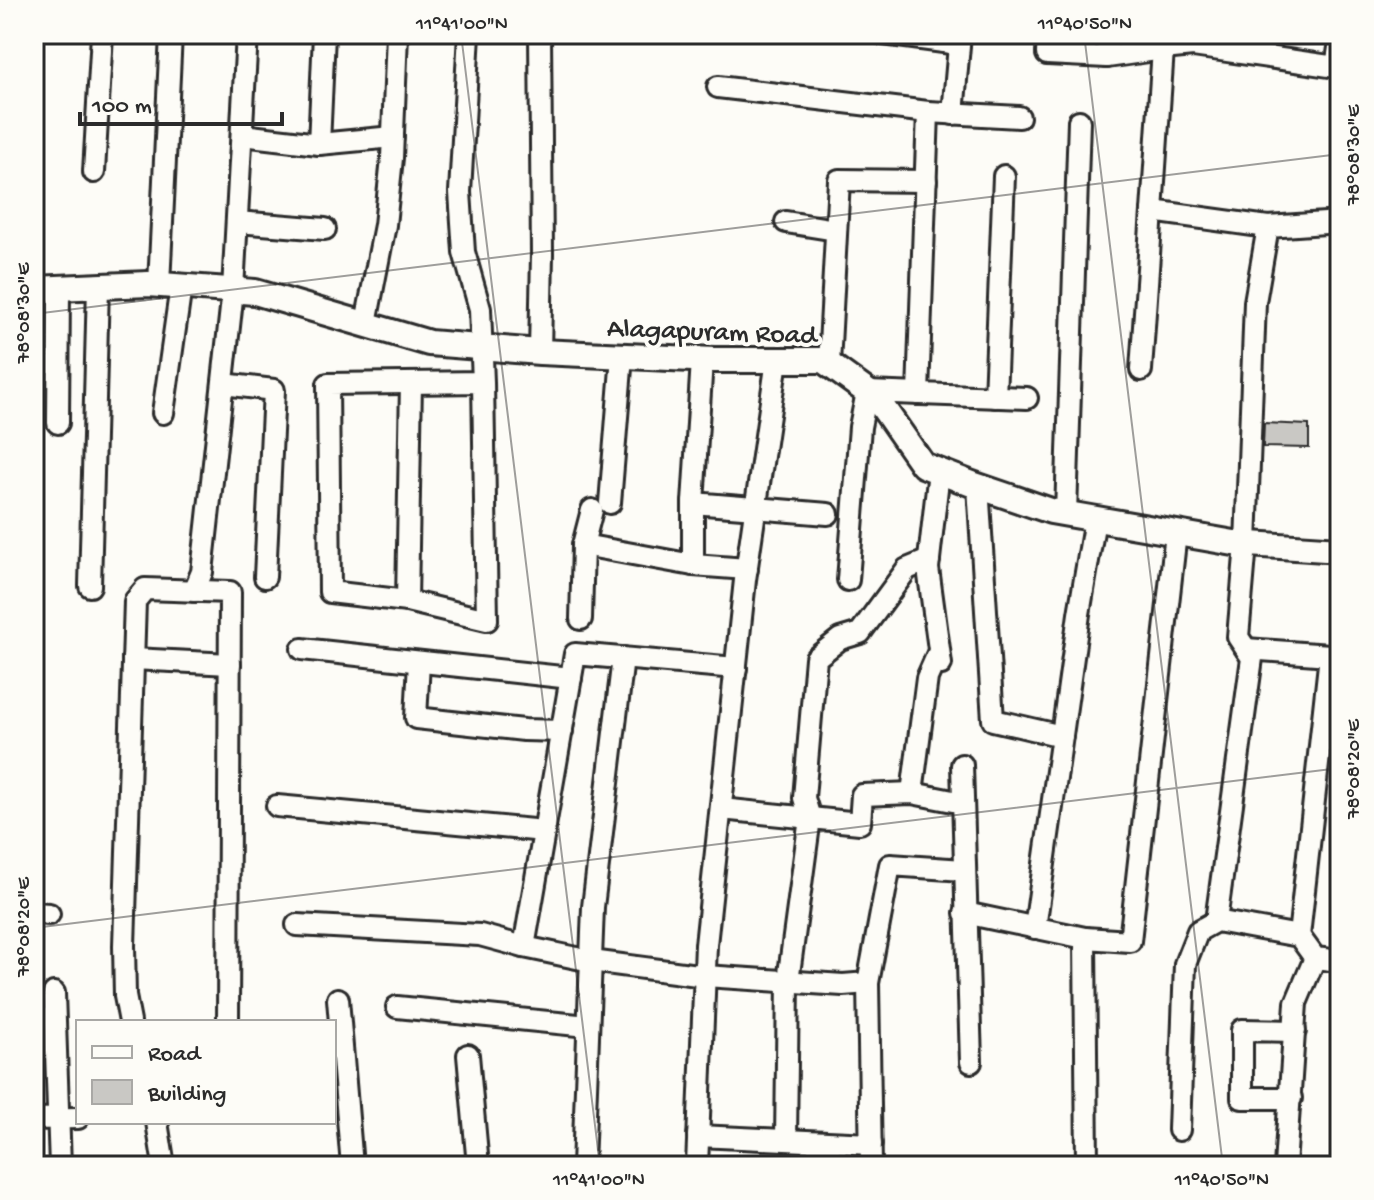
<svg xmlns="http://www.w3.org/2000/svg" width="1374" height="1200" font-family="'Gochi Hand',sans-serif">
<rect width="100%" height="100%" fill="#fdfcf7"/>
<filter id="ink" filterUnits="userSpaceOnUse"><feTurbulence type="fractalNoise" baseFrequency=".0125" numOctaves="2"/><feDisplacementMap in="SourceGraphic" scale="16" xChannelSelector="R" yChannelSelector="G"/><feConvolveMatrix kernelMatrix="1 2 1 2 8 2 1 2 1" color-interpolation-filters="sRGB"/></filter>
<g filter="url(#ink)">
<path fill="#c9c8c4" stroke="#2b2b2b" stroke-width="2" d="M1264,423L1309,425V448L1263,447Z"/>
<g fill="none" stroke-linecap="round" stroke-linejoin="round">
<defs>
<g id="minor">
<path d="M469,34L460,192L464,252L480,309L483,382L487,620L407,601L330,592L328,384L483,382"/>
<path d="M540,34L542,254L540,352"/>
<path d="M883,34L959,44"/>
<path d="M1048,34L1047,54L1107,57L1163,49"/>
<path d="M1107,57L1108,34"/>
<path d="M718,87L928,112L1019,117"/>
<path d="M953,114L960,34"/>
<path d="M242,135L319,144L324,34"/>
<path d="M319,144L393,137"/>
<path d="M94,172L102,34"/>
<path d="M237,222L325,229"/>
<path d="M786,222L836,230"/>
<path d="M1268,227L1152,211L1163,49L1193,46L1336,67L1340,41"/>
<path d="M159,285L171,34"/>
<path d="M366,323L385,225L392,158L397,34"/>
<path d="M829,364L839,180L926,181"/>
<path d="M1141,370L1152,211"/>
<path d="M223,384L274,390L265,577"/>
<path d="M918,394L928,112"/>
<path d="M995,397L1004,176"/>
<path d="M163,413L181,286"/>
<path d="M58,423L59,288"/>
<path d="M939,471L928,568L941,664"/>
<path d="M978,486L993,720L1062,736"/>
<path d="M610,503L622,356"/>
<path d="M693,503L828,514"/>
<path d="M1066,513L1079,121"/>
<path d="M583,545L693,565V503L702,360"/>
<path d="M693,565L747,569"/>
<path d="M848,580L860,427L867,392L1027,398"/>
<path d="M90,586L98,286"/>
<path d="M194,591L202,572L233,290L247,34"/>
<path d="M407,601L411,383"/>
<path d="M581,619L583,545L592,510"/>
<path d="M302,649L571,678"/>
<path d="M1246,649L1330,655L1299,936"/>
<path d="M133,659L230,664"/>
<path d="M419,662L416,718L524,730L562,731"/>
<path d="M962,765L971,1062"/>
<path d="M912,793L927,678L939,651"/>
<path d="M277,806L544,831"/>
<path d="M721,809L860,823L862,795L912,793L963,803"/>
<path d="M34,913L49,914"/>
<path d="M965,913L1085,938"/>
<path d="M1216,921L1252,658L1238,637L1246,544L1255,302L1268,227L1340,222"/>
<path d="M297,925L480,935L524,947L591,961L705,976L843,985L868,983"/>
<path d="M1035,928L1079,614L1095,519"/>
<path d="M524,947L575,654L736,668"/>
<path d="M54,993L60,1166"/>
<path d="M338,999L352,1166"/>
<path d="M397,1007L588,1026"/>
<path d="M130,1022L125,996L124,946L135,601L145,589L230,592L228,1022"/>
<path d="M468,1055L478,1166"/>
<path d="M1291,1098H1242V1030L1295,1031"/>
<path d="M34,1119L78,1118"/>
<path d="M157,1122L164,1166"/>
<path d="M1179,1130L1185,964L1198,931L1216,921L1299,936L1315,958L1340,961"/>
<path d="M698,1136L871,1144"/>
<path d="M786,1140L788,981L810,818L804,798L816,658L840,639L860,633L907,569L929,560"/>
<path d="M583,1166L593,907L623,658"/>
<path d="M697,1166L706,945L745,580L777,360"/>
<path d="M871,1166L868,983L890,865L964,870"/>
<path d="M1087,1166L1085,938L1130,941L1176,533"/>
<path d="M1285,1166L1296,1003L1315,958"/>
</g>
<path id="major" d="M34,289L148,284L255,292L429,343L540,352L714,360H823L877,399L923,465L972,484L1051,511L1234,543L1340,550"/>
</defs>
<use href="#minor" stroke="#2b2b2b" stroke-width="26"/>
<use href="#major" stroke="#2b2b2b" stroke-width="30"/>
<use href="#minor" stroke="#fdfcf7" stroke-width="20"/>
<use href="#major" stroke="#fdfcf7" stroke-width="24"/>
</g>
</g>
<path fill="none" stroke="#2b2b2b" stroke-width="2" stroke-opacity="0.45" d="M461,34L600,1166M1084,34L1223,1166M34,314L1340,154M34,928L1340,768"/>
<g text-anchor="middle" stroke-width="8" stroke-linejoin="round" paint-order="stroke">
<g font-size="28" fill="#2b2b2b" stroke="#fdfcf7">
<text transform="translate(712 329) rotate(2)" y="10">Alagapuram Road</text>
</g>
</g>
<rect width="1374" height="1200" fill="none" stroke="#fdfcf7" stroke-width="88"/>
<rect x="76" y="1020" width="260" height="104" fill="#fdfcf7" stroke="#a9a8a5" stroke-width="2"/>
<rect x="92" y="1046" width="40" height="12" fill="#fdfcf7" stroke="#a9a8a5" stroke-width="2"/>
<text x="148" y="1060" font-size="24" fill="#2b2b2b">Road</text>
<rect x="92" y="1080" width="40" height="24" fill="#c9c8c4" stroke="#a9a8a5" stroke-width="2"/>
<text x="148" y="1100" font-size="24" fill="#2b2b2b">Building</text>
<path d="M80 112v12h202v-12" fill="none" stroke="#2b2b2b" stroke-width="4"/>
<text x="92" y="112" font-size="24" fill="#2b2b2b" stroke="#fdfcf7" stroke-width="6" paint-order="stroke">100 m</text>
<rect x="44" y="44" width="1286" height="1112" fill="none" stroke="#2b2b2b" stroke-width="3"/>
<g font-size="20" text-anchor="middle" fill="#2b2b2b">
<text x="462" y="29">11°41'00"N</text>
<text x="1085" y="29">11°40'50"N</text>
<text transform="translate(1352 155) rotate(-90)" y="7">78°08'30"E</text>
<text transform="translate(22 313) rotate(-90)" y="7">78°08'30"E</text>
<text transform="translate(1352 769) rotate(-90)" y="7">78°08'20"E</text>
<text transform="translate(22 927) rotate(-90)" y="7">78°08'20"E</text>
<text x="599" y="1185">11°41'00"N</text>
<text x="1222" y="1185">11°40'50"N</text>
</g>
</svg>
